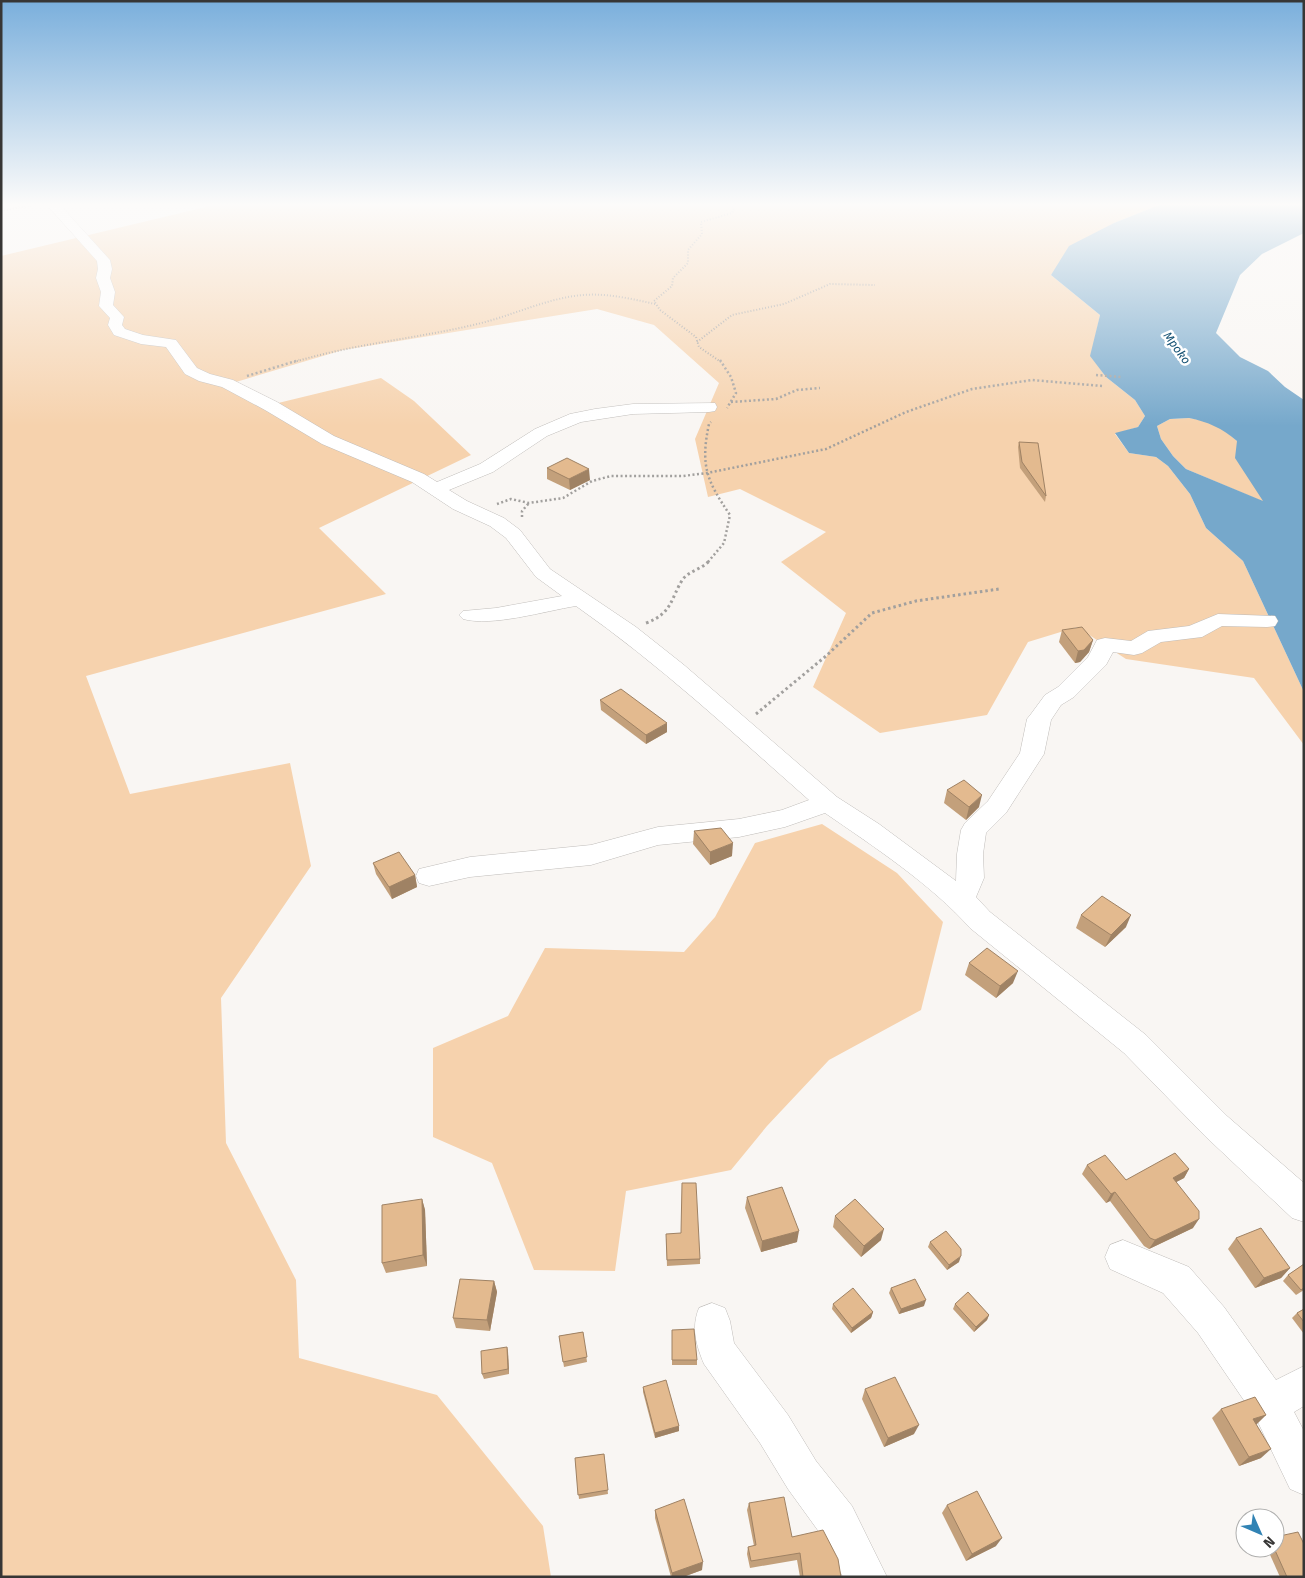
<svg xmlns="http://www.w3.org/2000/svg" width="1305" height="1578" font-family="'Fira Sans',sans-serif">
<rect width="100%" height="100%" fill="#f9f6f3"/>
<g fill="#f6d2ad">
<path d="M214,205H1159L1114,223L1051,275L1100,315L1091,356L1106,377L1135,400L1145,416L1138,427L1115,434L1129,453L1156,457L1168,466L1190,494L1206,528L1243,561L1304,692V745L1254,678L1126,659L1077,627L1028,642L987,715L880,733L813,687L846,613L781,562L826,532L740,489L708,497L695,439L719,383L654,325L597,309L343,350L236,382L274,404L381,378L414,401L471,455L319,528L386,594L86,676L130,794L290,763L311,866L221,998L226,1143L296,1280L299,1358L437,1395L543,1526L551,1577H1V256Z"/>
<path d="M1189,418L1206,421L1223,429L1237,441L1264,502L1186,469L1173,456L1161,439L1157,426L1170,419Z"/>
<path d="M822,824L897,873L943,922L921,1010L829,1060L767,1126L731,1170L626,1191L615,1271L534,1270L492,1163L433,1137V1048L508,1016L545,948L684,952L715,917L755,843Z"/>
</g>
<path fill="#76a8cb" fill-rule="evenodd" d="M1159,205H1304V233L1262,254L1240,275L1216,333L1240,357L1268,371L1285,387L1304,400V692L1243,561L1206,528L1190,494L1168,466L1156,457L1129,453L1115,433L1138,427L1145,416L1135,400L1106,377L1090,356L1100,315L1051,275L1069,246L1114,223ZM1189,418C1208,422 1222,428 1237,441L1235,458L1263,501L1186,469L1173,456L1161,439L1157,426L1170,419Z"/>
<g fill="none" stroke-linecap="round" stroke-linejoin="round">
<defs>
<g id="minor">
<path d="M47,205H60L110,260L112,269L110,278L115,292L113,305L124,317L122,325L125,329L143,335L176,340L197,368L210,374L233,380L277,402L334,436L424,474L437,482L480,464L535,429L570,414L595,409L633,404L715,403L717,407L715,411L709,412L633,414L581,422L547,436L493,472L449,490L467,501L504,518L520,530L550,569L636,627L684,665L837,797L879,824L956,881L957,854L961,830L965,823L988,801L1020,753L1027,719L1031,714L1045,695L1058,687L1088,657L1097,640L1105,638L1131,641L1148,631L1189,626L1218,614L1275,616L1278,621L1275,626L1267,627L1222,626L1202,637L1161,642L1142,653L1134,655L1113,652L1106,665L1074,697L1061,705L1051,720L1044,754L1006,813L986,833L983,854L984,878L976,897L990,912L1146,1035L1227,1116L1304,1183V1222L1292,1218L1205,1136L1124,1053L970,928C932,885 873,846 825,813L785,827L739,837L658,845L591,865L470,877L429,886L419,883L416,876L419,869L470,857L591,845L658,827L739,819L782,810L809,800C733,733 659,664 576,606C545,611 492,627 463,619L459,615L463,611L496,608L562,596L536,577L506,538L490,526L453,509L412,482L322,444L265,410L222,387L199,381L185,374L166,347L141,344L114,335L108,325L110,318L99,306L101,292L96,278L98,269L97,261Z"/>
<path d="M1123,1240L1189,1267L1224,1307L1276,1380L1304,1366V1406L1294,1412L1304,1431V1495L1290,1489L1256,1418L1198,1333L1163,1293L1110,1269L1105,1257L1110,1245Z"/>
<path d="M712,1303L725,1308L730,1321L734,1343L788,1415L816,1461L852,1506L887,1577H843L822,1536L788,1489L760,1443L704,1364C696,1345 691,1327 699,1308Z"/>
</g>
</defs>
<use href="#minor" stroke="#c0bdba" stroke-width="1"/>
<g stroke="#a2a09e" stroke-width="2" stroke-dasharray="1 2" stroke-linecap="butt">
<path d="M1,211L33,205"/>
<path d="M697,342L732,315L784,304L830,284L875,285"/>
<path d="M294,362C354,344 413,339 473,325C510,317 546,298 583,295C608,293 632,299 655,304"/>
<path d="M721,362L699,347L696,337L660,310L654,301L672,286L673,278L688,263V250L702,234L701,222L732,213L734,210L732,205"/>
</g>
<g stroke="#a2a09e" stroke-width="2.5" stroke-dasharray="2 2.5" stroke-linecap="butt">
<path d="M720,360L731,377L736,393L727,408"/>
<path d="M1096,375L1121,377"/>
<path d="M247,376L299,360"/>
<path d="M731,402L776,399L797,390L820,388"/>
<path d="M497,504L511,499L529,503L563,498L592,481L611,476H683L707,473L826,449L906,412L972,389L1032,380L1102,386"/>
<path d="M522,517V511L529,503"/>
<path d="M708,562L724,543L730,515C707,481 700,466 709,424L711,422"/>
</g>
<g stroke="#a2a09e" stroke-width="3" stroke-dasharray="2.5 3" stroke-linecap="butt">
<path d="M646,623C673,613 670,599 683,579C689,571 702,569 709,561"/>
<path d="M756,714L826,656L872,613L916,601L999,589"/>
</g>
<use href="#minor" fill="#fff" fill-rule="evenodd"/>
</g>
<g fill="#c3a07b">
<path d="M1019,442L1046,496L1045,502L1020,468L1018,447Z"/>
<path d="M547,468L590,480L570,490L547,479Z"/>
<path d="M1062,630L1093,640L1089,652L1080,662L1075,663L1059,642Z"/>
<path d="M600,700L667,732L646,744L601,710Z"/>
<path d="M947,790L979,807L966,820L944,803Z"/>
<path d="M694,831L732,856L710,865L693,844Z"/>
<path d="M373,863L415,875L417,887L392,899L376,874Z"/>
<path d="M1081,915L1126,927L1105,947L1076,928Z"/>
<path d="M969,963L1013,983L996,998L965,975Z"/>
<path d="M1087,1165L1126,1180L1189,1169L1184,1178L1176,1182L1193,1228L1149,1249L1144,1246L1110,1201L1106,1203L1082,1174Z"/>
<path d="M747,1197L797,1242L761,1252L745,1208Z"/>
<path d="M422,1199L425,1210L427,1266L386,1273L382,1263Z"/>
<path d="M835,1216L881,1240L861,1257L833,1227Z"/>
<path d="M681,1233L700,1259V1264L667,1266L666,1239Z"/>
<path d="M1236,1238L1290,1268L1281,1278L1255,1288L1228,1249Z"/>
<path d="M930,1242L959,1262L947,1270L928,1247Z"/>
<path d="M1304,1264V1290L1296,1295L1283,1281L1288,1275Z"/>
<path d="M494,1281L497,1292L490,1331L456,1328L453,1318Z"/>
<path d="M891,1288L924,1306L899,1314L889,1293Z"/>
<path d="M833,1304L873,1312L871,1318L851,1333L832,1309Z"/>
<path d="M955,1304L989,1315L987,1320L974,1332L953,1309Z"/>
<path d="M1304,1309V1334L1292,1318L1297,1313Z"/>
<path d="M672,1330L697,1360V1365H672Z"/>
<path d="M583,1332L587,1362L564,1367L559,1336Z"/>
<path d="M507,1347L508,1352L509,1374L484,1379L482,1374Z"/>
<path d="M643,1387L679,1431L655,1438L643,1392Z"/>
<path d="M865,1389L914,1434L884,1447L862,1399Z"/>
<path d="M1221,1409L1266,1415L1256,1424L1261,1458L1239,1466L1212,1418Z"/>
<path d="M604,1454L608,1494L579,1499L575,1458Z"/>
<path d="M749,1503L792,1537L841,1577H800L797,1560L750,1568L747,1554L748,1547L754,1546L747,1510Z"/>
<path d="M947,1505L996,1546L966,1561L942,1513Z"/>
<path d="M655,1510L702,1570L683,1577H671L655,1518Z"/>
<path d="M1267,1548H1275L1304,1577H1280Z"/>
</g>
<g fill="#9f8264">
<path d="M589,469L590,480L570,490L569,479Z"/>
<path d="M1093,640L1089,652L1080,662L1075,663L1078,651Z"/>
<path d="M667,723V732L646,744V735Z"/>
<path d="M982,795L979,807L966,820L969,807Z"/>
<path d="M733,843L732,856L710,865V852Z"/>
<path d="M415,875L417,887L392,899L389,887Z"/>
<path d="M1131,915L1126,927L1105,947L1111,935Z"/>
<path d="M1018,971L1013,983L996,998L1000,986Z"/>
<path d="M1189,1169L1184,1178L1167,1187L1173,1178Z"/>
<path d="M1115,1192L1110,1201L1106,1203L1111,1194Z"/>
<path d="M422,1199L425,1210L427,1266L423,1255Z"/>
<path d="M1199,1219L1193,1228L1149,1249L1155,1240Z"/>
<path d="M884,1229L881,1240L861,1257L864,1246Z"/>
<path d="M799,1231L797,1242L761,1252L762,1241Z"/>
<path d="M961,1256L959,1262L947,1270L949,1265Z"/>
<path d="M1290,1268L1281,1278L1255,1288L1264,1278Z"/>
<path d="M494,1281L497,1292L490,1331L487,1320Z"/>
<path d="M926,1300L924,1306L899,1314L901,1309Z"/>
<path d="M873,1312L871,1318L851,1333L852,1328Z"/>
<path d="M989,1315L987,1320L974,1332L976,1327Z"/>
<path d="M507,1347L508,1352L509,1374L508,1369Z"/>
<path d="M1266,1415L1257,1424L1243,1428L1253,1419Z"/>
<path d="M919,1425L914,1434L884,1447L888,1438Z"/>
<path d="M679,1426V1431L655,1438V1433Z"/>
<path d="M1271,1449L1261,1458L1239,1466L1249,1457Z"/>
<path d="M1002,1538L996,1546L966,1561L972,1554Z"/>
<path d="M703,1562L702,1570L683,1577H672V1573Z"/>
</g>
<g fill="#e3ba8f" stroke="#9f8264">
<path d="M1019,442L1038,443L1046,496L1022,462Z"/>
<path d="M567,458L589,469L569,479L547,468Z"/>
<path d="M1082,627L1093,640L1084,650L1078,651L1062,630Z"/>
<path d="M621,689L667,723L646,735L600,700Z"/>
<path d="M964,780L982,795L969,807L947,790Z"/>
<path d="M721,828L733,843L710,852L694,831Z"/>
<path d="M399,852L415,875L389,887L373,863Z"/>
<path d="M1102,896L1131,915L1111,935L1081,915Z"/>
<path d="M987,948L1018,971L1000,986L969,963Z"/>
<path d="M1175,1153L1189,1169L1173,1178L1199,1211V1219L1155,1240L1150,1238L1115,1192L1111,1194L1087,1165L1105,1155L1126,1180Z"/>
<path d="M682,1183H696L700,1259L667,1260L666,1234L681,1233Z"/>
<path d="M782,1187L799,1231L762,1241L747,1197Z"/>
<path d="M422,1199L423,1255L382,1263V1205Z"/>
<path d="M855,1199L884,1229L864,1246L835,1216Z"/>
<path d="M1261,1228L1290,1268L1264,1278L1236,1238Z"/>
<path d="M946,1231L961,1249V1256L949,1265L930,1242Z"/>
<path d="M1304,1264V1288L1301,1290L1288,1275Z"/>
<path d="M460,1279L494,1281L487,1320L453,1318Z"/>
<path d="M915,1279L926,1300L901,1309L891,1288Z"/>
<path d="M853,1288L873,1312L852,1328L833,1304Z"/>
<path d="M968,1292L989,1315L976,1327L955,1304Z"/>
<path d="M1304,1309V1322L1297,1313Z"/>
<path d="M694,1329L697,1360H672V1330Z"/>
<path d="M583,1332L587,1357L563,1362L559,1336Z"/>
<path d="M507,1347L508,1369L482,1374L481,1351Z"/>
<path d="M895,1377L919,1425L888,1438L865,1389Z"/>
<path d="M666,1380L679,1426L655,1433L643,1387Z"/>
<path d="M1255,1397L1266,1415L1253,1419L1271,1449L1249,1457L1221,1409Z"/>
<path d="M604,1454L608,1490L578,1495L575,1458Z"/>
<path d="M977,1491L1002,1538L972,1554L947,1505Z"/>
<path d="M784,1497L792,1537L823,1530L838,1559L841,1577H803L800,1553L751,1561L748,1547L756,1545L749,1503Z"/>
<path d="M684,1499L703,1562L672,1573L655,1510Z"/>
<path d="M1298,1532L1304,1544V1577H1287L1274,1548L1275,1537Z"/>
</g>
<linearGradient id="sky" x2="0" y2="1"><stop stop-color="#7aafdc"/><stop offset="0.48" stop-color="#fcfbfa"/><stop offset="1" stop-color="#fcfbfa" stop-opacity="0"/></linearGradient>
<rect width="1305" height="426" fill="url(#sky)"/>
<g text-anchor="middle" stroke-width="5" stroke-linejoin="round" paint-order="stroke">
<g font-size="12" font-style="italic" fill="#145173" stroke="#fff">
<text transform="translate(1177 348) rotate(54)" y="4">Mpoko</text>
</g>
</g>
<rect width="1305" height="1578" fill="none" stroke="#373635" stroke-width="5"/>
<g transform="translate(1260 1533) rotate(135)"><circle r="24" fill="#ffffff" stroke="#afafae"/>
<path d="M0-4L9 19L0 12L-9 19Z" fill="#3183b4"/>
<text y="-8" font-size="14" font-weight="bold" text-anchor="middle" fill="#373635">N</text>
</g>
</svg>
